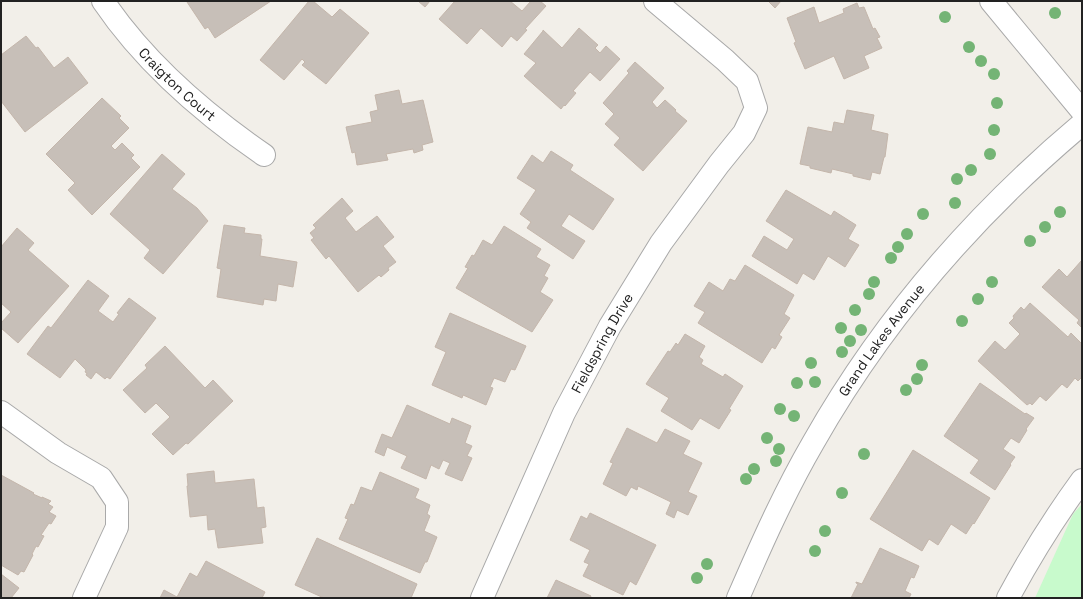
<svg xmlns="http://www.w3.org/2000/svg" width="1083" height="599" font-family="'Space Grotesk',sans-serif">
<rect width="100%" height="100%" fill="#f2efe9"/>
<path fill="#c8facc" d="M1082,504V598H1035L1073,514Z"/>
<g fill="#c7bfb8" stroke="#c4b6ab">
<path d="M188,1H271L215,38L208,27L205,29L187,2Z"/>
<path d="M309,1H313L332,17L340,9L369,33L326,84L302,65L305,62L302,59L284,80L260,60Z"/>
<path d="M418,1H430L425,7Z"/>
<path d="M455,1H510L522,11L531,1H540L546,6L525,29L527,30L517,41L511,36L502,47L481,28L467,44L439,19Z"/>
<path d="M768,1H781L775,8Z"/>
<path d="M857,3L859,8L864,7L873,29L875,28L880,37L877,38L882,48L864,56L869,68L844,79L834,56L805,69L794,43L796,42L787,18L814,7L819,23L844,13L843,9Z"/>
<path d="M579,28L598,45L595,48L600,53L606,46L620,59L600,81L590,72L573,91L576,93L565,106L564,105L561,109L524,76L536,63L524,54L543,31V30L562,48Z"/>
<path d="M26,36L36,48L38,47L54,68L68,57L88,83L25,132L1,101V55Z"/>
<path d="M635,62L664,88L652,102L657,108L665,100L676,110L675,111L687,121L643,171L614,145L620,138L605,124L614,114L603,103L629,73L627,71Z"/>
<path d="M399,90L402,104L423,100L433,142L422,145L423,150L414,153L413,149L386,154L388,160L357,165L355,152L352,153L346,127L372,122L370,112L378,110L375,95Z"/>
<path d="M102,98L121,116L119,118L129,128L111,146L115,150L122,143L134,155L131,158L140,167L92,215L68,190L75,183L46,154Z"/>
<path d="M847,110L874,115L871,130L888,134L885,157H884L880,174L872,172L870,180L853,176V174L832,169L831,173L810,168V166L800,164L808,127L832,132L834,122L844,124Z"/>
<path d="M551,151L573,165L570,170L614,199L593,230L569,214L561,226L585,241L573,259L527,228L531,222L520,214L536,190L517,178L532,155L543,163Z"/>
<path d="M162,154L185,174L172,189L197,208L208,221L163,274L144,258L150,250L110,214Z"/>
<path d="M786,190L831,216L834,211L856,225L848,239L859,245L845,267L828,256L814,280L803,273L797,284L752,256L764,236L787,250L794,239L766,221Z"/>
<path d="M342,198L353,211L345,218L356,232L377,216L394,237L383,246L396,262L388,268L389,270L381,277L379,275L358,292L329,256L326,259L311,240L314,238L310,233L316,228L313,225Z"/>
<path d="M224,225L245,228L244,233L261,235V239H262L260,256L297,262L293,287L278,284L276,301L264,299L263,305L217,297L221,269L217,268Z"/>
<path d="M504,226L541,249L536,257L550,265L544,276L548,278L540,292L553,300L532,332L456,288L468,268L465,267L472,255L474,256L483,240L492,245Z"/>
<path d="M17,228L34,243L28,250L69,286L18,343L1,328V323L11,312L1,303V247Z"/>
<path d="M1082,260V328L1077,323L1079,320L1042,287L1059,269L1067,277Z"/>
<path d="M745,265L794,295L784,314L790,318L779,335L782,337L775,349L772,347L762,363L698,323L705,312L694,306L709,282L723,291L730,279L735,281Z"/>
<path d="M88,280L109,296L98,311L113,322L119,314L117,313L129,298L156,318L110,379L107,377L105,379L96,372L91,379L86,375L87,373L85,372L86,370L75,359L60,378L27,354L48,326L51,328Z"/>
<path d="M1030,303L1068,337L1071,333L1082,344V377L1078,381L1075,378L1067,388L1062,384L1046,401L1040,396L1032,405L1030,403L1027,405L978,361L995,341L1005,350L1020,334L1009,323L1014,318L1013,316L1021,307L1024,310Z"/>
<path d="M450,313L526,346L515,370L511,369L505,382L494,378L490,387L493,388L486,405L463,395L462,398L432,385L446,352L435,347Z"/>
<path d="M685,334L705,346L699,357L703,360L701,364L723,377L725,374L743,386L729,409L731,410L719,429L700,418L692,430L661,411L669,398L646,384L668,351L670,352L676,343L678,345Z"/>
<path d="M165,346L205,388L213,380L233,401L188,444L186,443L173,455L152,434L170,417L156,403L145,413L123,390L147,368L145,365Z"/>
<path d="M980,383L1025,414L1026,413L1034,418L1026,429L1027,430L1019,443L1011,438L1003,449L1015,457L1010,464L1011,465L995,490L970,473L979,460L944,436Z"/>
<path d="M407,405L450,424L452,418L471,426L465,443L472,446L467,456L472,458L462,481L445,474L450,463L443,460L439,469L431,465L426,479L401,468L407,456L387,447L384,456L375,452L382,434L392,438Z"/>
<path d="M627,428L657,443L665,429L690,441L683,454L702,463L688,492L697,496L688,515L677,510L674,518L666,514L671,502L638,486L637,490L631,487L626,496L603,484L613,463L610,462Z"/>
<path d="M913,450L990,498L974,524L973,523L966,534L951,524L938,545L929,539L922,551L870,519Z"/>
<path d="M214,471L215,483L254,479L257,508L264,507L266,527L261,528L263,543L218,548L215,529L208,530L207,515L190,517L187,486H188L187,474Z"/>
<path d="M380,472L419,489L415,498L430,505L427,514L430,516L424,531L437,537L427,562H425L420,573L339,539L348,519L345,518L351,504L354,505L361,487L372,491Z"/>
<path d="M1,475L34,493L33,494L42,498V497L51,501L48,504L53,507L49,512L56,516L51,524L49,523L41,535L44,536L38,547L36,546L32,554L33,555L24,572L21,571L18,575L1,565Z"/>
<path d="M590,513L656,545L636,585L630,581L623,595L583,576L589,564L584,562L590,550L570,540L581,516L587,519Z"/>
<path d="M317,538L417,584L411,598H324L295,585Z"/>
<path d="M880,548L919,566L914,578L911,577L905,591L911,594L909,598H851L858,584L856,583V582L862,584Z"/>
<path d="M206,561L265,592L262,598H160L164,590L177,597L190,573L197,577Z"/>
<path d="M1,574L19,588L11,598H1Z"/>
<path d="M556,580L591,596L590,598H547Z"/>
</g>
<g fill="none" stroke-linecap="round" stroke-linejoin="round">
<defs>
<g id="minor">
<path id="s1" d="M103,1C145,63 203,113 264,155"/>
<path d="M991,1L1082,111"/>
<path d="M1,412L58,453L101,478L117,502V527L84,598"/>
<path id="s2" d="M482,598L564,413L610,326L661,243L719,164L744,133L756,108L747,81L725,60L655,1"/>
<path d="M1008,598C1030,557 1055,517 1082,480"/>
</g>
<g id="tertiary">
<path id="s3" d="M738,598C761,545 784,493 813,443C882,321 975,214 1082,124"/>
</g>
</defs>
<use href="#minor" stroke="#a9a9a9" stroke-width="24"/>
<use href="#tertiary" stroke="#a9a9a9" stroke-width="24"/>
<use href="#minor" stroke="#fff" stroke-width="22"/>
<use href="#tertiary" stroke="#fff" stroke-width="22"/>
</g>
<g fill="#74b475">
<circle cx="1055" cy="13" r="6"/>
<circle cx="945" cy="17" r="6"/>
<circle cx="969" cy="47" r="6"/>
<circle cx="981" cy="61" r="6"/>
<circle cx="994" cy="74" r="6"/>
<circle cx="997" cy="103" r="6"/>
<circle cx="994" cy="130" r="6"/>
<circle cx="990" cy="154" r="6"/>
<circle cx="971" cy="170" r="6"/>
<circle cx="957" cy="179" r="6"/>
<circle cx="955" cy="203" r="6"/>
<circle cx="1060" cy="212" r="6"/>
<circle cx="923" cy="214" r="6"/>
<circle cx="1045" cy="227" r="6"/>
<circle cx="907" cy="234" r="6"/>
<circle cx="1030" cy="241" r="6"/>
<circle cx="898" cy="247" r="6"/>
<circle cx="891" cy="258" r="6"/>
<circle cx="874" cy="282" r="6"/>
<circle cx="992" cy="282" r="6"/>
<circle cx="869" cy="294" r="6"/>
<circle cx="978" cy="299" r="6"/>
<circle cx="855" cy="310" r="6"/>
<circle cx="962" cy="321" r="6"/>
<circle cx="841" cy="328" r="6"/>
<circle cx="861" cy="330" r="6"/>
<circle cx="850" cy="341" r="6"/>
<circle cx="842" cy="352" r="6"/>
<circle cx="811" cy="363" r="6"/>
<circle cx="922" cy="365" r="6"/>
<circle cx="917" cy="379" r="6"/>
<circle cx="815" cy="382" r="6"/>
<circle cx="797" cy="383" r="6"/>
<circle cx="906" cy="390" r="6"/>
<circle cx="780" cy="409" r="6"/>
<circle cx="794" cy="416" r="6"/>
<circle cx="767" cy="438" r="6"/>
<circle cx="779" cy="449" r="6"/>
<circle cx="864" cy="454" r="6"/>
<circle cx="776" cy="461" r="6"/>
<circle cx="754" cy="469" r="6"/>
<circle cx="746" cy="479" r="6"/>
<circle cx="842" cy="493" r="6"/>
<circle cx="825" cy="531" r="6"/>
<circle cx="815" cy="551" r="6"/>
<circle cx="707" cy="564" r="6"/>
<circle cx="697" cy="578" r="6"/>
</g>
<g text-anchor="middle" stroke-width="3.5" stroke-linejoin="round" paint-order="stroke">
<g font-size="14" fill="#222" stroke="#fff">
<text dy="5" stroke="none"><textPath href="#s1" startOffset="112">Craigton Court</textPath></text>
<text dy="5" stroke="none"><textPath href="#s3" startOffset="296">Grand Lakes Avenue</textPath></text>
<text dy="5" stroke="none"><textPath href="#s2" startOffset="282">Fieldspring Drive</textPath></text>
</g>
</g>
<rect width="1083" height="599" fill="none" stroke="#222222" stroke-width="4"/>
</svg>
